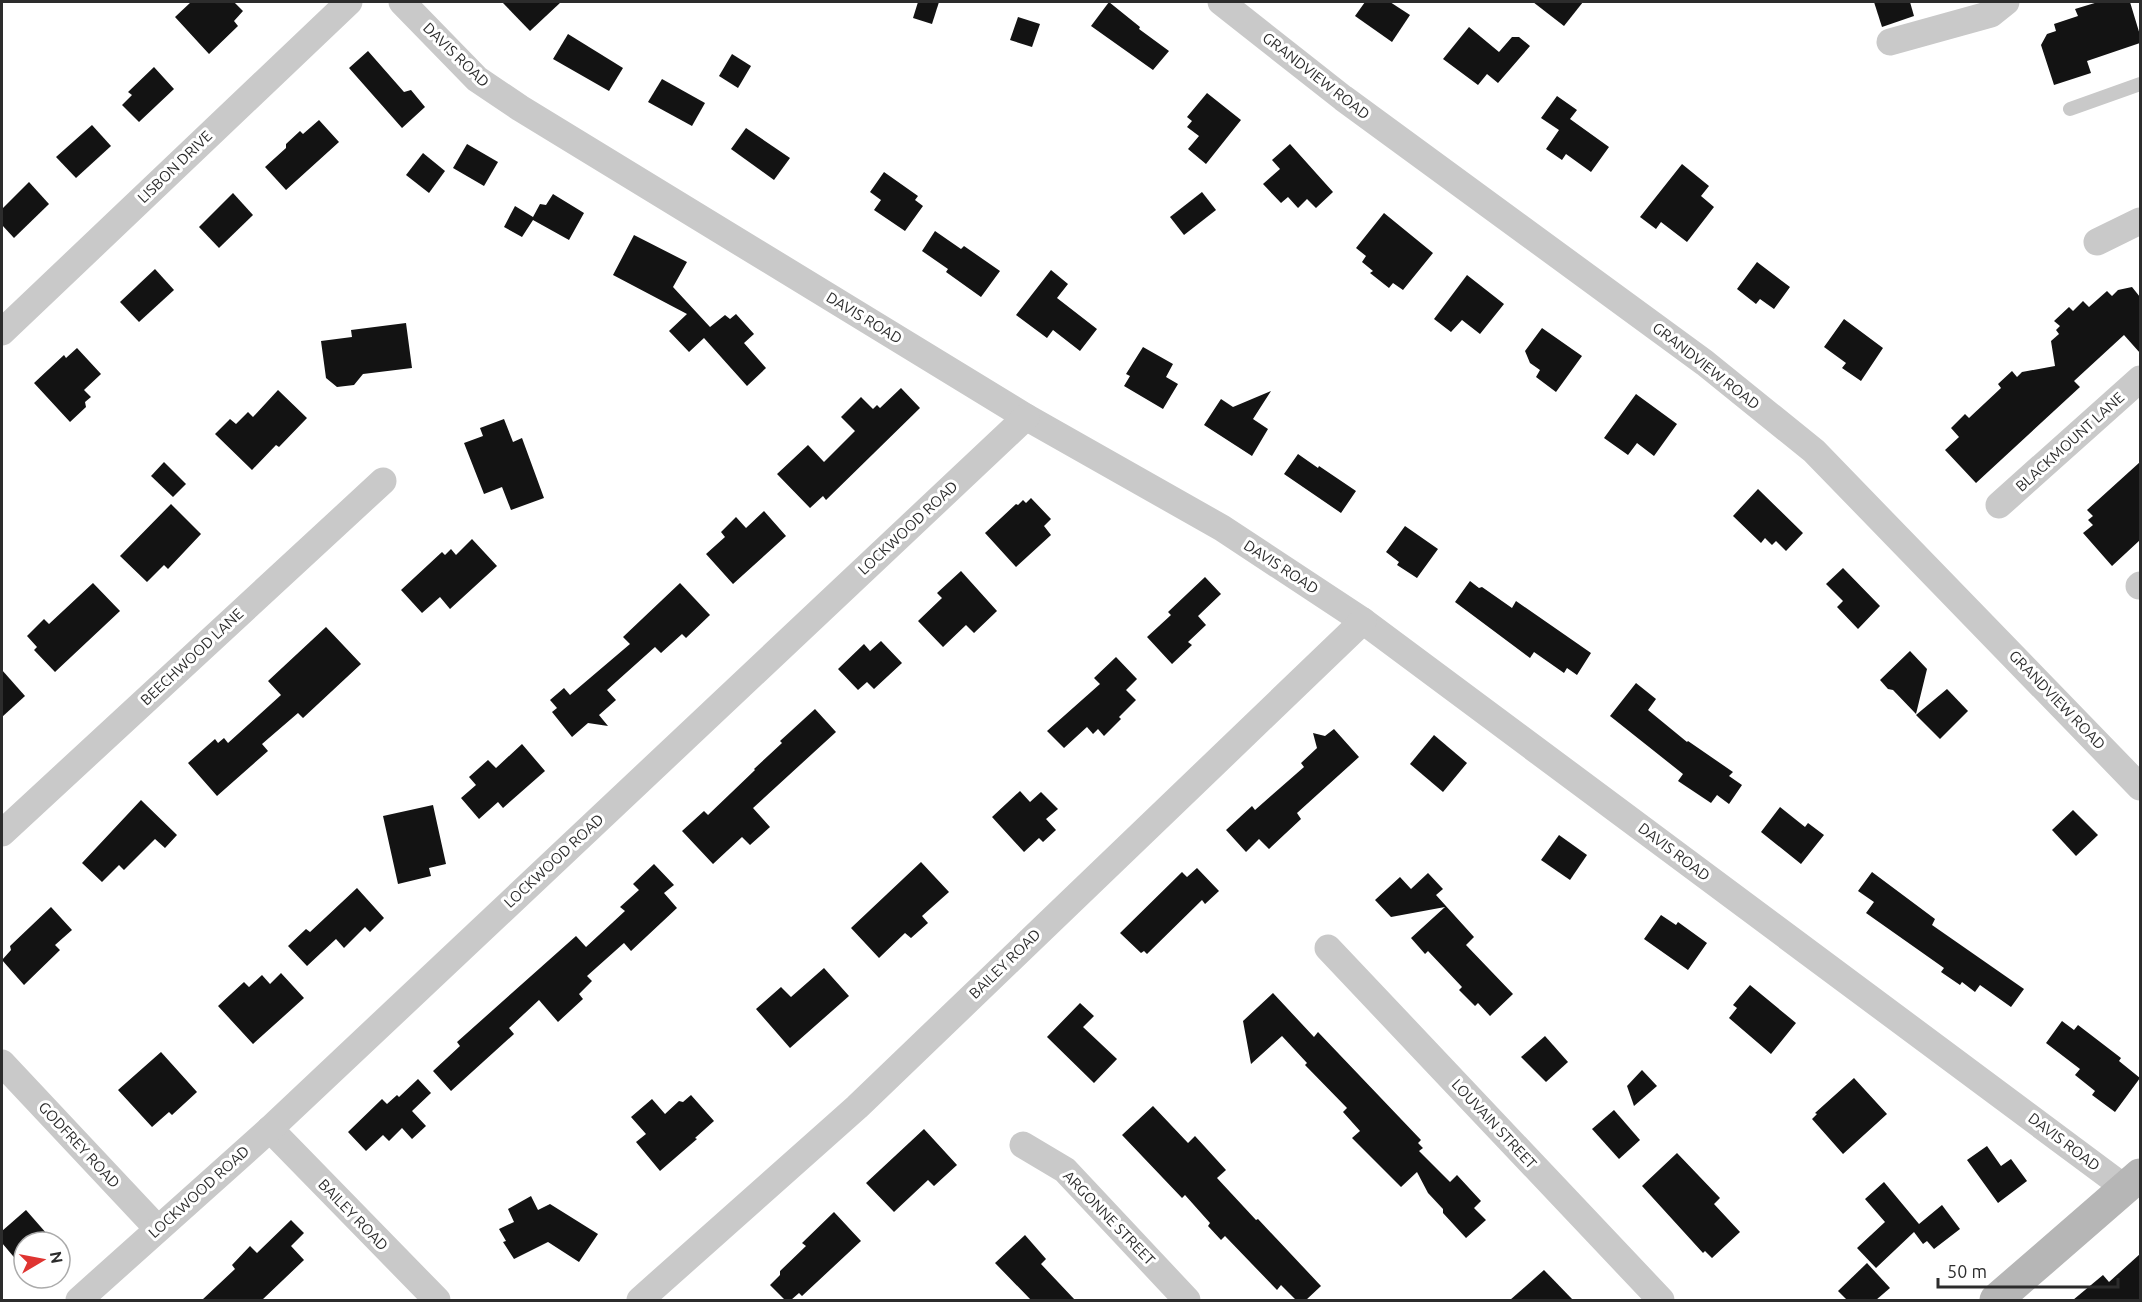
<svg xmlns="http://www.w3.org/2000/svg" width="2142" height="1302" font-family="Ubuntu,sans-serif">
<rect width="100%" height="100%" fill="#fff"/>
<g fill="#131313">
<path d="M191,2H234L243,11L234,21L238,26L209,54L175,17Z"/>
<path d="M502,2H561L530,31Z"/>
<path d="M918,2H939L932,24L913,18Z"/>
<path d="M1109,2L1140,27L1139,29L1169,51L1153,70L1091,26Z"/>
<path d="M1365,2H1390L1410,15L1392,42L1355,16Z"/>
<path d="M1533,2H1583L1564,26Z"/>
<path d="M1874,2H1910L1914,16L1882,27Z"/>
<path d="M2098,2H2130L2140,35V43L2087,61L2091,73L2054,85L2041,45L2047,34L2056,31L2054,24L2078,16L2075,9Z"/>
<path d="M1018,17L1040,24L1032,47L1010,40Z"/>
<path d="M1469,27L1499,52L1512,37H1519L1530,46L1498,83L1487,74L1478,85L1443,59Z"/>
<path d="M568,34L623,68L609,91L553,59Z"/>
<path d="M368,51L404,92L411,90L425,107L402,128L349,68Z"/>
<path d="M732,54L751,66L738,88L719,76Z"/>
<path d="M154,67L174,89L139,122L122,105L132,95L128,92Z"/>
<path d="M662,79L705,103L692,126L648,102Z"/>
<path d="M1207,93L1241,120L1206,164L1188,149L1199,136L1187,127L1192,121L1187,117Z"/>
<path d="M1557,96L1577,110L1570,119L1609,147L1591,172L1566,154L1562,160L1546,149L1559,130L1541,118Z"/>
<path d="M319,120L339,142L286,190L265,167L286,148V144L300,131L303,134Z"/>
<path d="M92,125L111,146L76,178L56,157Z"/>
<path d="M746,128L790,158L774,180L731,149Z"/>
<path d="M467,144L498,162L484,186L453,168Z"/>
<path d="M1290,144L1333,192L1316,208L1307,199L1298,208L1288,197L1281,203L1263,184L1280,169L1272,160Z"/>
<path d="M423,153L445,171L429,193L406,175Z"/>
<path d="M1682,164L1709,186L1701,196L1714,207L1687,242L1661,222L1656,229L1640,217Z"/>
<path d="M884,172L918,196L915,200L923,206L905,231L874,210L881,200L870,192Z"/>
<path d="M29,182L49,204L14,238L2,225V209Z"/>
<path d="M1202,192L1216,210L1184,235L1170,217Z"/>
<path d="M233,193L253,215L219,248L199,227Z"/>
<path d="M553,194L584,213L569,240L533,220L522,237L504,227L515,206L533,217L540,204L546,205Z"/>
<path d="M1384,213L1433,253L1403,290L1393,283L1389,288L1370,273L1373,271L1362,262L1366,256L1356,248Z"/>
<path d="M935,231L961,249L964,246L1000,271L981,297L946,272L948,269L922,251Z"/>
<path d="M634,235L687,262L673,287L710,327L725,315L730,319L736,314L754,334L744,343L766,368L747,386L704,338L689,352L669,331L687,314L613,275Z"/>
<path d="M1757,262L1790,287L1774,309L1760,299L1756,304L1737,289Z"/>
<path d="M155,269L174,290L139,322L120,302Z"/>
<path d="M1051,270L1068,284L1057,298L1097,329L1080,351L1053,330L1047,338L1016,315Z"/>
<path d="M1467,275L1504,304L1480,334L1462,320L1451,332L1434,319Z"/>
<path d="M2132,287L2140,297V353L2124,335L2074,381L2080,387L1976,483L1945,450L1959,437L1951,428L1965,414L1969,418L2001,388L1998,384L2012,371L2017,377L2022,372L2055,366L2051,341L2059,334L2056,330L2060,326L2054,321L2069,307L2073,311L2083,301L2089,307L2107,291L2112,296L2118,290Z"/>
<path d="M1844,319L1883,348L1861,381L1842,368L1846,363L1824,347Z"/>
<path d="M406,323L412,368L363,374L354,385L337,387L326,378L321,341L352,337L351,330Z"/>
<path d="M1542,328L1582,356L1556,392L1536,377L1540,370L1530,363L1525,351Z"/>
<path d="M1143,347L1173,364L1166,377L1178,384L1163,409L1124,386L1130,376L1126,374Z"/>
<path d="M77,348L101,374L84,390L91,397L85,402L86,407L70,422L34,383L64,355L66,358Z"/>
<path d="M901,388L920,408L826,500L823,496L810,508L777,474L808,445L824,462L855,431L841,417L861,397L873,409L877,405L880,408Z"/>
<path d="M278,390L307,418L279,447L276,445L252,470L215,434L230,419L236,424L248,412L253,417Z"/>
<path d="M1271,391L1253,419L1268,429L1252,456L1204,425L1221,399L1233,407Z"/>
<path d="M1636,394L1677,424L1654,456L1637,443L1628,455L1604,438Z"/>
<path d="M504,419L513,442L522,438L544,498L511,510L502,487L484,494L464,443L483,436L480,428Z"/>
<path d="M1298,454L1318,468L1319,466L1356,491L1341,513L1284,474Z"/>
<path d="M164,462L186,484L173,497L151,476Z"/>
<path d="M2140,462V540L2112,566L2083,533L2093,525L2088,520L2093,516L2087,510Z"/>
<path d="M1758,489L1803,533L1786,551L1776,541L1772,545L1765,538L1761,543L1733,516Z"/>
<path d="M1031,498L1051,519L1044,526L1051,535L1016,567L985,533L1016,504L1018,505L1023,500L1026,503Z"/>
<path d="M171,504L201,534L168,569L164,565L147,582L120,556Z"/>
<path d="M764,511L786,536L733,584L706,554L725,537L721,532L736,517L746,528Z"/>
<path d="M1405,526L1438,549L1417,578L1397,565L1399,562L1386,552Z"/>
<path d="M472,539L497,566L450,609L440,597L422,613L401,590L442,552L445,555L451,549L456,555Z"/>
<path d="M1843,568L1880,606L1858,629L1837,607L1843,601L1826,584Z"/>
<path d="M961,571L997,611L974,633L966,625L943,647L918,621L942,598L937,593Z"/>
<path d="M1205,577L1221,594L1198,616L1206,625L1188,642L1192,645L1172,664L1147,637L1171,615L1168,612Z"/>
<path d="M1470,581L1479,588L1482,587L1512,608L1516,601L1591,653L1577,675L1567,668L1564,673L1534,652L1530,658L1455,602Z"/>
<path d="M93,583L120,611L55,672L34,650L37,647L27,636L44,619L49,624Z"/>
<path d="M680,583L710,615L686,638L682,634L661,653L655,647L607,690L616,700L599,715L608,726L588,723L572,737L552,712L557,708L550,700L564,688L570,695L630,644L623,637Z"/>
<path d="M326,627L361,664L303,718L298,713L262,744L268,751L217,796L188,763L215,739L218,743L224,738L228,743L281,695L268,681Z"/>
<path d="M881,641L902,663L874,689L867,682L858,690L838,669L864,644L870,651Z"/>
<path d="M1910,651L1927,669L1916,714L1893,690L1888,689L1880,680Z"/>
<path d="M1116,657L1137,679L1126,690L1136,700L1119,717L1121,719L1104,736L1098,729L1093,734L1087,727L1064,748L1047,731L1100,684L1094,678Z"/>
<path d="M2,670L25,696L2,717Z"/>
<path d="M1636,683L1656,699L1648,710L1687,742L1688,741L1733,772L1729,776L1742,785L1729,804L1717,795L1711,803L1678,781L1683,774L1610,716Z"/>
<path d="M1947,689L1968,711L1940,739L1916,715Z"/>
<path d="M815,709L836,732L753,808L770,827L750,845L742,837L713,864L682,831L704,811L708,815L755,770L754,769L782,743L780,741Z"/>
<path d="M1334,729L1359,757L1297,813L1301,819L1269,849L1259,839L1246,852L1226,830L1252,806L1255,810L1304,767L1301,763L1317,748L1313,733L1325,736Z"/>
<path d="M1434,735L1467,763L1443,792L1410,764Z"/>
<path d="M522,744L545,771L503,808L498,802L479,819L461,798L476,785L469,777L488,760L496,768Z"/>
<path d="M1020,791L1030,802L1041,792L1058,809L1046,819L1056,830L1043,842L1039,838L1024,852L992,817Z"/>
<path d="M141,800L177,835L165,848L155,839L124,870L119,865L102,882L82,863Z"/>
<path d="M433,805L446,864L429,868L431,876L398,884L383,816Z"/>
<path d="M1780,807L1805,827L1808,823L1824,835L1801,864L1761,832Z"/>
<path d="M2073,810L2098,835L2076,856L2052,830Z"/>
<path d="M1559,835L1587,855L1570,880L1541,860Z"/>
<path d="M921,862L949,892L922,916L928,923L911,938L905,933L879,958L851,928Z"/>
<path d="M654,864L674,885L664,893L677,908L631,951L624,943L587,976L592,981L579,994L583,999L558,1022L539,1000L509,1028L514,1034L451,1091L433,1071L460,1046L457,1042L576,936L586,947L625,911L620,907L639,890L633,884Z"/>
<path d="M1197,868L1219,891L1205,904L1202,900L1147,954L1144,951L1141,953L1120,933L1182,872L1187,877Z"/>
<path d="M1872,872L1935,919L1932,925L2024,989L2011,1007L1980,985L1975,992L1962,982L1960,985L1941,972L1944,968L1866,913L1874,902L1858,891Z"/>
<path d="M1428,873L1443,889L1436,895L1474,937L1466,945L1513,994L1490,1016L1478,1003L1475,1006L1459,990L1462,987L1428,951L1425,954L1411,938L1445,907L1391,917L1375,900L1400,877L1411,889Z"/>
<path d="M357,888L384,918L370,932L365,927L344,948L336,939L307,966L288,946L306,929L310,932Z"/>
<path d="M51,907L72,930L55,945L60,950L24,985L2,960L11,950L10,946Z"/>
<path d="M1661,915L1676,925L1678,922L1707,943L1688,970L1644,939Z"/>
<path d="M824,968L849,996L790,1048L756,1009L781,987L791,997Z"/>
<path d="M281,973L304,998L253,1044L218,1006L244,982L249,987L262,975L270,984Z"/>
<path d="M1750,985L1796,1023L1771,1054L1729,1018L1737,1008L1733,1005Z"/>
<path d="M1273,993L1314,1037L1318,1032L1421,1140L1418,1143L1423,1148L1419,1151L1450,1182L1457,1175L1481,1201L1474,1208L1486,1220L1466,1238L1443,1213V1209L1428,1193L1417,1172L1401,1187L1352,1138L1360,1131L1343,1112L1347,1108L1305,1065L1307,1063L1282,1036L1251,1064L1243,1021Z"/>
<path d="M1080,1003L1094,1016L1083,1027L1117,1059L1094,1083L1047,1037Z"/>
<path d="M2062,1021L2074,1030L2078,1025L2121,1058L2119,1061L2140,1078L2115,1112L2092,1095L2095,1091L2075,1075L2080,1069L2046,1043Z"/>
<path d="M1545,1036L1568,1062L1546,1082L1521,1057Z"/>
<path d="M161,1052L197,1092L172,1115L169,1112L152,1127L118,1090Z"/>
<path d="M1642,1070L1657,1086L1634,1106L1627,1086Z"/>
<path d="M1854,1078L1887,1114L1843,1154L1812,1119L1817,1114L1815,1113Z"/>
<path d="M418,1079L431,1093L412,1111L426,1126L412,1139L402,1128L389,1141L383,1135L366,1151L348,1132L382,1099L387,1104L397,1095L399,1097Z"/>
<path d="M691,1095L714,1121L695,1138L697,1139L660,1171L636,1142L646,1134L631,1117L652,1099L665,1114L679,1101L683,1102Z"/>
<path d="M1153,1106L1188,1143L1195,1136L1226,1170L1217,1178L1256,1220L1258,1219L1321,1286L1306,1300H1296L1281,1285L1277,1290L1225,1236L1221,1240L1208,1226L1210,1223L1185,1195L1182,1198L1122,1135Z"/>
<path d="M1614,1110L1640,1140L1619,1159L1592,1129Z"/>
<path d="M924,1129L957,1165L934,1186L928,1180L894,1212L866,1183Z"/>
<path d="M1987,1146L2001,1166L2011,1159L2027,1181L1998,1203L1967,1160Z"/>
<path d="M1677,1153L1720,1198L1714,1204L1740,1232L1712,1258L1705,1251L1703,1253L1642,1186Z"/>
<path d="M1884,1182L1919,1224L1942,1205L1960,1229L1934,1249L1927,1241L1923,1244L1914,1232L1876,1268L1857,1248L1885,1222L1865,1199Z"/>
<path d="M531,1196L538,1210L550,1204L598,1234L579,1262L548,1242L514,1259L503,1242L506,1241L499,1229L514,1222L508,1209Z"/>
<path d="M26,1210L54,1242H24V1269L2,1243V1231Z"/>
<path d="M834,1212L861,1241L802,1296L799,1293L791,1300H785L770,1285L780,1275V1271L806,1246L802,1243Z"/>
<path d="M291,1220L304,1233L291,1246L304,1260L262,1300H202L235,1269L232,1265L250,1246L257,1253Z"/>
<path d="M1025,1235L1046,1259L1041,1264L1075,1300H1031L995,1263Z"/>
<path d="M2140,1254V1300H2073L2103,1275L2109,1282Z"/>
<path d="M1867,1263L1890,1288L1876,1300H1847L1838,1291Z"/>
<path d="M1544,1270L1573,1300H1510Z"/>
</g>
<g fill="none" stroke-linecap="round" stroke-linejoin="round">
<path stroke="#c9c9c9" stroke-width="14" d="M2070,109L2140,84"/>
<g stroke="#c9c9c9" stroke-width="27">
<path d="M402,2L477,79L520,108L1026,417L1222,528L1363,621L2125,1188"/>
<path d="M1221,2L1343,98L1705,363L1814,451L2140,787"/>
<path d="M1890,42L1991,14L2006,2"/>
<path d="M2097,242L2140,221"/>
<path d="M2,332L349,2"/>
<path d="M1999,505L2140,379"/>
<path d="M2139,586L2140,585"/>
<path d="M2,833L383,481"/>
<path d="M1328,948L1661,1300"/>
<path d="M2,1063L157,1228"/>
<path d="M270,1129L437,1300"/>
<path d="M1023,1145L1065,1170L1187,1300"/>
<path d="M79,1300L270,1129L1026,417"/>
<path d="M640,1300L857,1107L1363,621"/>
</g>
<path stroke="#b6b6b6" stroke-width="33" d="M1996,1300L2140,1175"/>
</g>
<g text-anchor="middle" stroke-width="6" stroke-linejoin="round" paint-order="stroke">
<g font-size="15" fill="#2c2c2c" stroke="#fff">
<text transform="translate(456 55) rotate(44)" y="5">DAVIS ROAD</text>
<text transform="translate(1316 76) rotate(38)" y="5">GRANDVIEW ROAD</text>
<text transform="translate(175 167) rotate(-44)" y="5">LISBON DRIVE</text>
<text transform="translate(864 318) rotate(31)" y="5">DAVIS ROAD</text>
<text transform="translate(1706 366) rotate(38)" y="5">GRANDVIEW ROAD</text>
<text transform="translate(2070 442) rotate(-42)" y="5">BLACKMOUNT LANE</text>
<text transform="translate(908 528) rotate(-43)" y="5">LOCKWOOD ROAD</text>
<text transform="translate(1281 567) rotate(33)" y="5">DAVIS ROAD</text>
<text transform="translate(192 657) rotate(-43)" y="5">BEECHWOOD LANE</text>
<text transform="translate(2057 700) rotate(46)" y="5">GRANDVIEW ROAD</text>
<text transform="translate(1674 852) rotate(37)" y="5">DAVIS ROAD</text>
<text transform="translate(554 861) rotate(-43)" y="5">LOCKWOOD ROAD</text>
<text transform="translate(1005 964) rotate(-44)" y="5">BAILEY ROAD</text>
<text transform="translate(1494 1124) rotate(47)" y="5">LOUVAIN STREET</text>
<text transform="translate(2064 1142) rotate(37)" y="5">DAVIS ROAD</text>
<text transform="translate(79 1145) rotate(47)" y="5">GODFREY ROAD</text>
<text transform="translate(199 1192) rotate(-42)" y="5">LOCKWOOD ROAD</text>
<text transform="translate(353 1215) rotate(46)" y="5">BAILEY ROAD</text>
<text transform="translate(1109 1218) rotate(46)" y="5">ARGONNE STREET</text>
</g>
</g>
<rect width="2142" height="1302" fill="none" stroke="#2c2c2c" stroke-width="6"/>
<g transform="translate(42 1260) rotate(80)"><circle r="28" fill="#ffffff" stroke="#ababab" stroke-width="1.5"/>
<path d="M0-4.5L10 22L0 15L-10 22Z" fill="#df3431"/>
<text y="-9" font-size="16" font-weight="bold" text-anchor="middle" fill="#2c2c2c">N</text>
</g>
<path d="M1938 1278v9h180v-9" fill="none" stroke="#2c2c2c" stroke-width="3"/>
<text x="1947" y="1278" font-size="18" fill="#2c2c2c" stroke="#ffffff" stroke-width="4.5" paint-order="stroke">50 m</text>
</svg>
